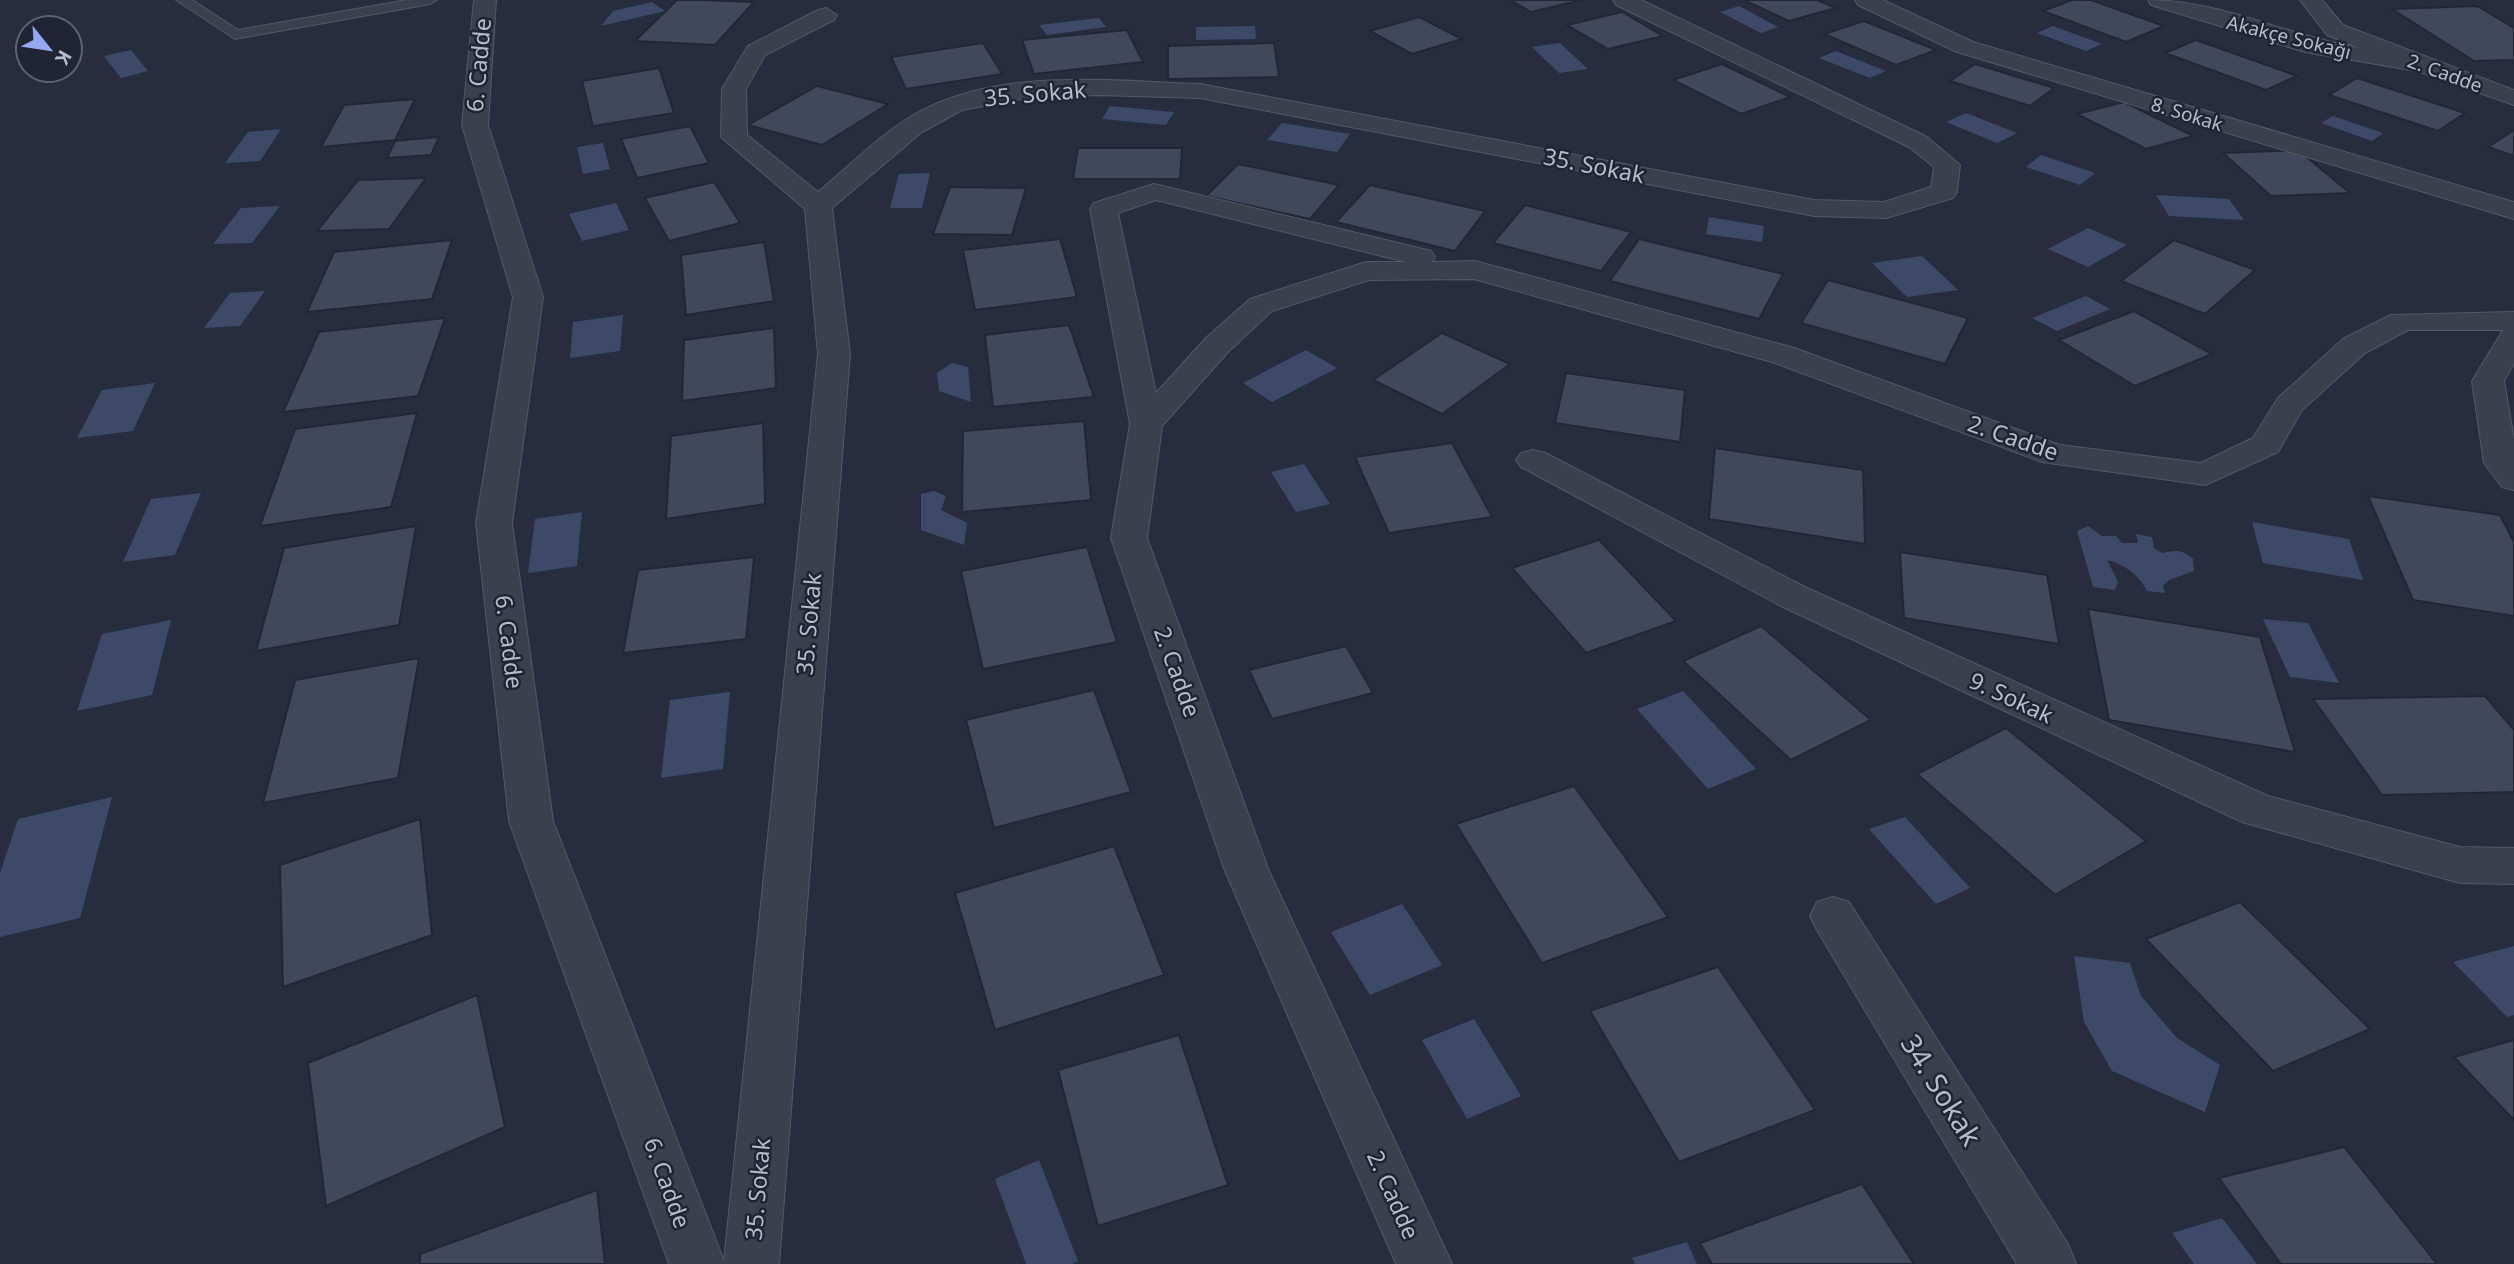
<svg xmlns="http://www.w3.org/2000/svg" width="2514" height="1264" font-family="'Noto Sans',sans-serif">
<rect width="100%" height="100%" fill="#272d3f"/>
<g fill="#3e4867">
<path d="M652,2L665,11L601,26L613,11Z"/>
<path d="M1739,6L1778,27L1761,33L1720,12Z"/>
<path d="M1099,18L1106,27L1047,35L1039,25Z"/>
<path d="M1255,26L1256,39L1196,40V27Z"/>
<path d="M2053,26L2102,44L2086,51L2037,33Z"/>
<path d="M1560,43L1588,69L1559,73L1532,47Z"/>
<path d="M131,50L148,71L121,78L104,56Z"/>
<path d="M1836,51L1886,71L1870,78L1819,58Z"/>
<path d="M1110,106L1174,112L1166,125L1102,119Z"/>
<path d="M1966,113L2017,133L1997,143L1946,122Z"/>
<path d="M2333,116L2383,133L2372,141L2321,123Z"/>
<path d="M1282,123L1350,134L1337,152L1267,140Z"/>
<path d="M281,129L260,161L225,163L248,132Z"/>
<path d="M603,143L610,169L583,174L577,147Z"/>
<path d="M2041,155L2095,173L2080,185L2026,167Z"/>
<path d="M930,173L922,208H890L899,174Z"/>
<path d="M2156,195L2229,199L2244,220L2169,216Z"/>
<path d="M616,203L629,230L582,241L569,214Z"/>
<path d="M280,206L252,243L213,244L241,208Z"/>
<path d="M1709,217L1764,226L1762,242L1706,234Z"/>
<path d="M2088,228L2127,245L2088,267L2048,249Z"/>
<path d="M1922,256L1958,290L1907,297L1872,263Z"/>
<path d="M265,291L240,326L204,328L230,293Z"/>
<path d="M2086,296L2110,309L2057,331L2032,318Z"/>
<path d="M623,315L620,351L570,358L573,322Z"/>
<path d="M1306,350L1337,368L1272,402L1243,383Z"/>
<path d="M952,363L968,367L971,402L939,391L937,373Z"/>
<path d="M155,383L133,431L77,438L102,390Z"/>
<path d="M1304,464L1330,504L1296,512L1271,472Z"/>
<path d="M934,491L946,496L941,510L967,523L964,545L921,530V494Z"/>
<path d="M201,493L175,555L123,562L151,499Z"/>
<path d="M582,512L577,566L528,573L535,519Z"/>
<path d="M2252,522L2349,539L2363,580L2263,563Z"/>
<path d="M2088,526L2102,536H2116L2122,543H2138L2136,534L2152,537L2154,548L2162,553C2176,550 2182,549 2193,559L2194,571L2169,580L2163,586L2165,593L2147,591C2140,576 2123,563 2107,560L2118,582L2115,590L2093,587L2077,531Z"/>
<path d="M2263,619L2308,623L2339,683L2290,677Z"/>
<path d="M171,620L152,695L77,711L102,634Z"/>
<path d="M1683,691L1756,769L1708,789L1637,709Z"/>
<path d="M730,692L723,769L661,778L670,700Z"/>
<path d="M112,797L80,918L0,937V873L18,819Z"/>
<path d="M1905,817L1970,888L1936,904L1869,829Z"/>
<path d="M1402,904L1442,965L1370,995L1331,932Z"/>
<path d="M2514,946V1015L2507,1017L2453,962Z"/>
<path d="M2074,956L2130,963L2141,996L2177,1038L2220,1065L2205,1112L2112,1071L2084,1022Z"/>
<path d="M1474,1019L1521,1096L1467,1119L1422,1040Z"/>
<path d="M1039,1160L1078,1261L1072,1264H1026L995,1179Z"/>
<path d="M2222,1218L2257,1264H2194L2172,1233Z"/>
<path d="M1687,1242L1697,1264H1635L1632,1258Z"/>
</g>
<g fill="#42485c" stroke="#222737" stroke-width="2">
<path d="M677,0H702L754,2L715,45L635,41Z"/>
<path d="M1510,0H1582L1531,12Z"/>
<path d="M1744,0H1817L1836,8L1789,21Z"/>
<path d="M2072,0H2091L2164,26L2126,42L2043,11Z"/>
<path d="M2477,6L2514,28V60L2474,61L2392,9Z"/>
<path d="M1622,12L1663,36L1608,49L1567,25Z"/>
<path d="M1419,17L1462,39L1412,54L1370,31Z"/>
<path d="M1864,21L1936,50L1896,65L1824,34Z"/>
<path d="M1127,30L1143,62L1034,74L1022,40Z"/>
<path d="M2196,40L2297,76L2266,90L2165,53Z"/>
<path d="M983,43L1002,74L906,89L891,57Z"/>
<path d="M1274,43L1279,77L1168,79V46Z"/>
<path d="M1722,64L1790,97L1741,114L1673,80Z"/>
<path d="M1975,64L2054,88L2030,106L1950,81Z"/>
<path d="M659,68L674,113L593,126L582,81Z"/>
<path d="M2357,78L2465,113L2438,131L2329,95Z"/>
<path d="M817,86L888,104L822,145L748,125Z"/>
<path d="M415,99L395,140L321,147L344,105Z"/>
<path d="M2124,102L2193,136L2146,149L2077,114Z"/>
<path d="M690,126L709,163L637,178L621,139Z"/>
<path d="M2514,130V156L2488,147Z"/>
<path d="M439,137L431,155L387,158L395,141Z"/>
<path d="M1078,148H1182L1180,179H1073Z"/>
<path d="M2298,150L2350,193L2271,196L2223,153Z"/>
<path d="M1238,164L1339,185L1310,219L1206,196Z"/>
<path d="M426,178L389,229L317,231L358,180Z"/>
<path d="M714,182L740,223L669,241L645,198Z"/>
<path d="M1370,185L1485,211L1455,251L1336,222Z"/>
<path d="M950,187L1026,188L1012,235L933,234Z"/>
<path d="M1525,205L1631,232L1601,271L1493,243Z"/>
<path d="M1060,239L1077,297L975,310L963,250Z"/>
<path d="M1639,239L1783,274L1759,319L1610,281Z"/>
<path d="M452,240L432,299L307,312L334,252Z"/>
<path d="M2174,240L2255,270L2205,314L2121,281Z"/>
<path d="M764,242L774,301L686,315L681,255Z"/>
<path d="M1828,280L1968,318L1945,364L1801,323Z"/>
<path d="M2134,311L2212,354L2135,386L2059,340Z"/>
<path d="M445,318L418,396L283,412L319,332Z"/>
<path d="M1069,325L1094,397L993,407L985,335Z"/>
<path d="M774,328L776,388L682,401L684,340Z"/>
<path d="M1442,333L1510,364L1442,414L1373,380Z"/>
<path d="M1566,373L1685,390L1680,442L1555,423Z"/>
<path d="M417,413L391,507L260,526L295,429Z"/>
<path d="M1084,421L1091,500L962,512L963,431Z"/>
<path d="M763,423L765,504L666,519L671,436Z"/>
<path d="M1452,443L1492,517L1389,533L1355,457Z"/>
<path d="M1715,448L1863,470L1865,544L1709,519Z"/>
<path d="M2368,496L2500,515L2514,542V616L2413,600Z"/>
<path d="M416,526L399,625L256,651L284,548Z"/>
<path d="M1599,540L1676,621L1586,653L1512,568Z"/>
<path d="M1087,547L1117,642L983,669L961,571Z"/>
<path d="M1900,552L2047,575L2059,644L1904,618Z"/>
<path d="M754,557L746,639L623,653L638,570Z"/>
<path d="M2088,609L2260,637L2295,752L2109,720Z"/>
<path d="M1761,626L1871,720L1791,760L1683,661Z"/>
<path d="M1346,646L1373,693L1272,719L1249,670Z"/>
<path d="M419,658L398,778L263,803L295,680Z"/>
<path d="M1094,690L1131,792L994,828L966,720Z"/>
<path d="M2485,696L2514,730V792L2382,795L2313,699Z"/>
<path d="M2006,728L2146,841L2055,895L1917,774Z"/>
<path d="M1574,786L1668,917L1542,963L1456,824Z"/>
<path d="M420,819L432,935L283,987L280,865Z"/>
<path d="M1114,846L1164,975L995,1030L955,893Z"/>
<path d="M2240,902L2370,1029L2273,1071L2146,939Z"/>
<path d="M1718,967L1815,1110L1679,1162L1590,1011Z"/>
<path d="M477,995L505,1127L326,1206L308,1063Z"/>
<path d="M1179,1035L1228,1185L1098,1226L1058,1070Z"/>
<path d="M2514,1040V1120L2454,1057Z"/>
<path d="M2344,1147L2437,1264H2281L2219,1178Z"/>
<path d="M1862,1184L1914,1264H1712L1700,1243Z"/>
<path d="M597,1190L605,1264H420V1254Z"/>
</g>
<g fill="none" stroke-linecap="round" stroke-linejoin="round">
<defs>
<path id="lane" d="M176,0H192L238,30L407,0H437L430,4L235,39Z"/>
<g id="street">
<path d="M474,0H496L488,125L543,297L512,523L553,821L724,1261L818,354L805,209L721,137L722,89L748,46L818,10L826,8L837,15L834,20L765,55L746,89L747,135L818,192C850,166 881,133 917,113C1000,67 1109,81 1200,84L1814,200L1884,202L1931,187L1934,167L1909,147L1616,5L1613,0H1641L1927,137L1960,165L1957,192L1953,198L1886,218L1814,216L1200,98L1097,95L1022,99L962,110L922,132L832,208L850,354L779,1264H669L509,821L476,523L513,297L462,125Z"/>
<path d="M1855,0H1883L1973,42L2514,202V219L1957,52L1858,5Z"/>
<path d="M2148,0C2220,0 2288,36 2359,48L2327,35L2300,0H2322L2343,25L2514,90V105L2417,71L2305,52L2151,5Z"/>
<path d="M1154,184L1431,251L1435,257L1432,262L1475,261L1794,348L2060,445L2201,463L2253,438L2278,398L2343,339L2391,315L2514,312V363L2504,381L2514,440V490L2502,487L2484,463L2472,381L2503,330H2408L2365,353L2302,410L2278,452L2205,485L2042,462L1772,362L1474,279L1369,280L1272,311L1228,352L1162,426L1147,538L1269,871L1452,1264H1396L1225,871L1111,538L1130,424L1090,209L1094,203ZM1156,200L1406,262H1366L1250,299L1206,338L1156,393L1118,213Z"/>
<path d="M1533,450L1545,453L1807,588L2268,796L2460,847L2514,848V884L2460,883L2242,822L1781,606L1521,467L1516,460L1521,453Z"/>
<path d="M1833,897L1849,902L2068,1244L2076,1264H2017L1817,930L1810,916L1817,902Z"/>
</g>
</defs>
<use href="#lane" stroke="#535867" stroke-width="2"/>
<use href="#street" stroke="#535867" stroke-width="2"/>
<use href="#lane" fill="#3b404f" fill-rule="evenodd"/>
<use href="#street" fill="#3b404f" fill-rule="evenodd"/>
</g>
<g text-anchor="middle" stroke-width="5" stroke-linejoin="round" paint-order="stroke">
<g font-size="19" fill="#b8bcca" stroke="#202535">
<text transform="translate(2289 37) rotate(14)" y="7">Akakçe Sokağı</text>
<text transform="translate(2445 73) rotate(20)" y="7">2. Cadde</text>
<text transform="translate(2187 114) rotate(17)" y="7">8. Sokak</text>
</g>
<g font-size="23" fill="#b8bcca" stroke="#202535">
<text transform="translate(479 65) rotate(-85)" y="8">6. Cadde</text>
<text transform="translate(1035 94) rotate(-5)" y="8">35. Sokak</text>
<text transform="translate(1594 166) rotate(11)" y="8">35. Sokak</text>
<text transform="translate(2013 438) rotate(19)" y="8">2. Cadde</text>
<text transform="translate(809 624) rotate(-85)" y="8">35. Sokak</text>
<text transform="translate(509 642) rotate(83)" y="8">6. Cadde</text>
<text transform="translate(1177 672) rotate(70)" y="8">2. Cadde</text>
<text transform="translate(2011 698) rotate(25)" y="8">9. Sokak</text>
<text transform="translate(667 1183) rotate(70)" y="8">6. Cadde</text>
<text transform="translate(758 1189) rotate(-85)" y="8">35. Sokak</text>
<text transform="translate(1393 1195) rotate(66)" y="8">2. Cadde</text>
</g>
<g font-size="28" fill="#b8bcca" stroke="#202535">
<text transform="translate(1941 1090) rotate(58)" y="10">34. Sokak</text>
</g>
</g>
<g transform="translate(49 49) rotate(120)"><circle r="33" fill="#202535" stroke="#5d6171" stroke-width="2"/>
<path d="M0-5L12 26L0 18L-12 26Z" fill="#94a8f2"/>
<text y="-10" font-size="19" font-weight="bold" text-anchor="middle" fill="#b8bcca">K</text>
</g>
</svg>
